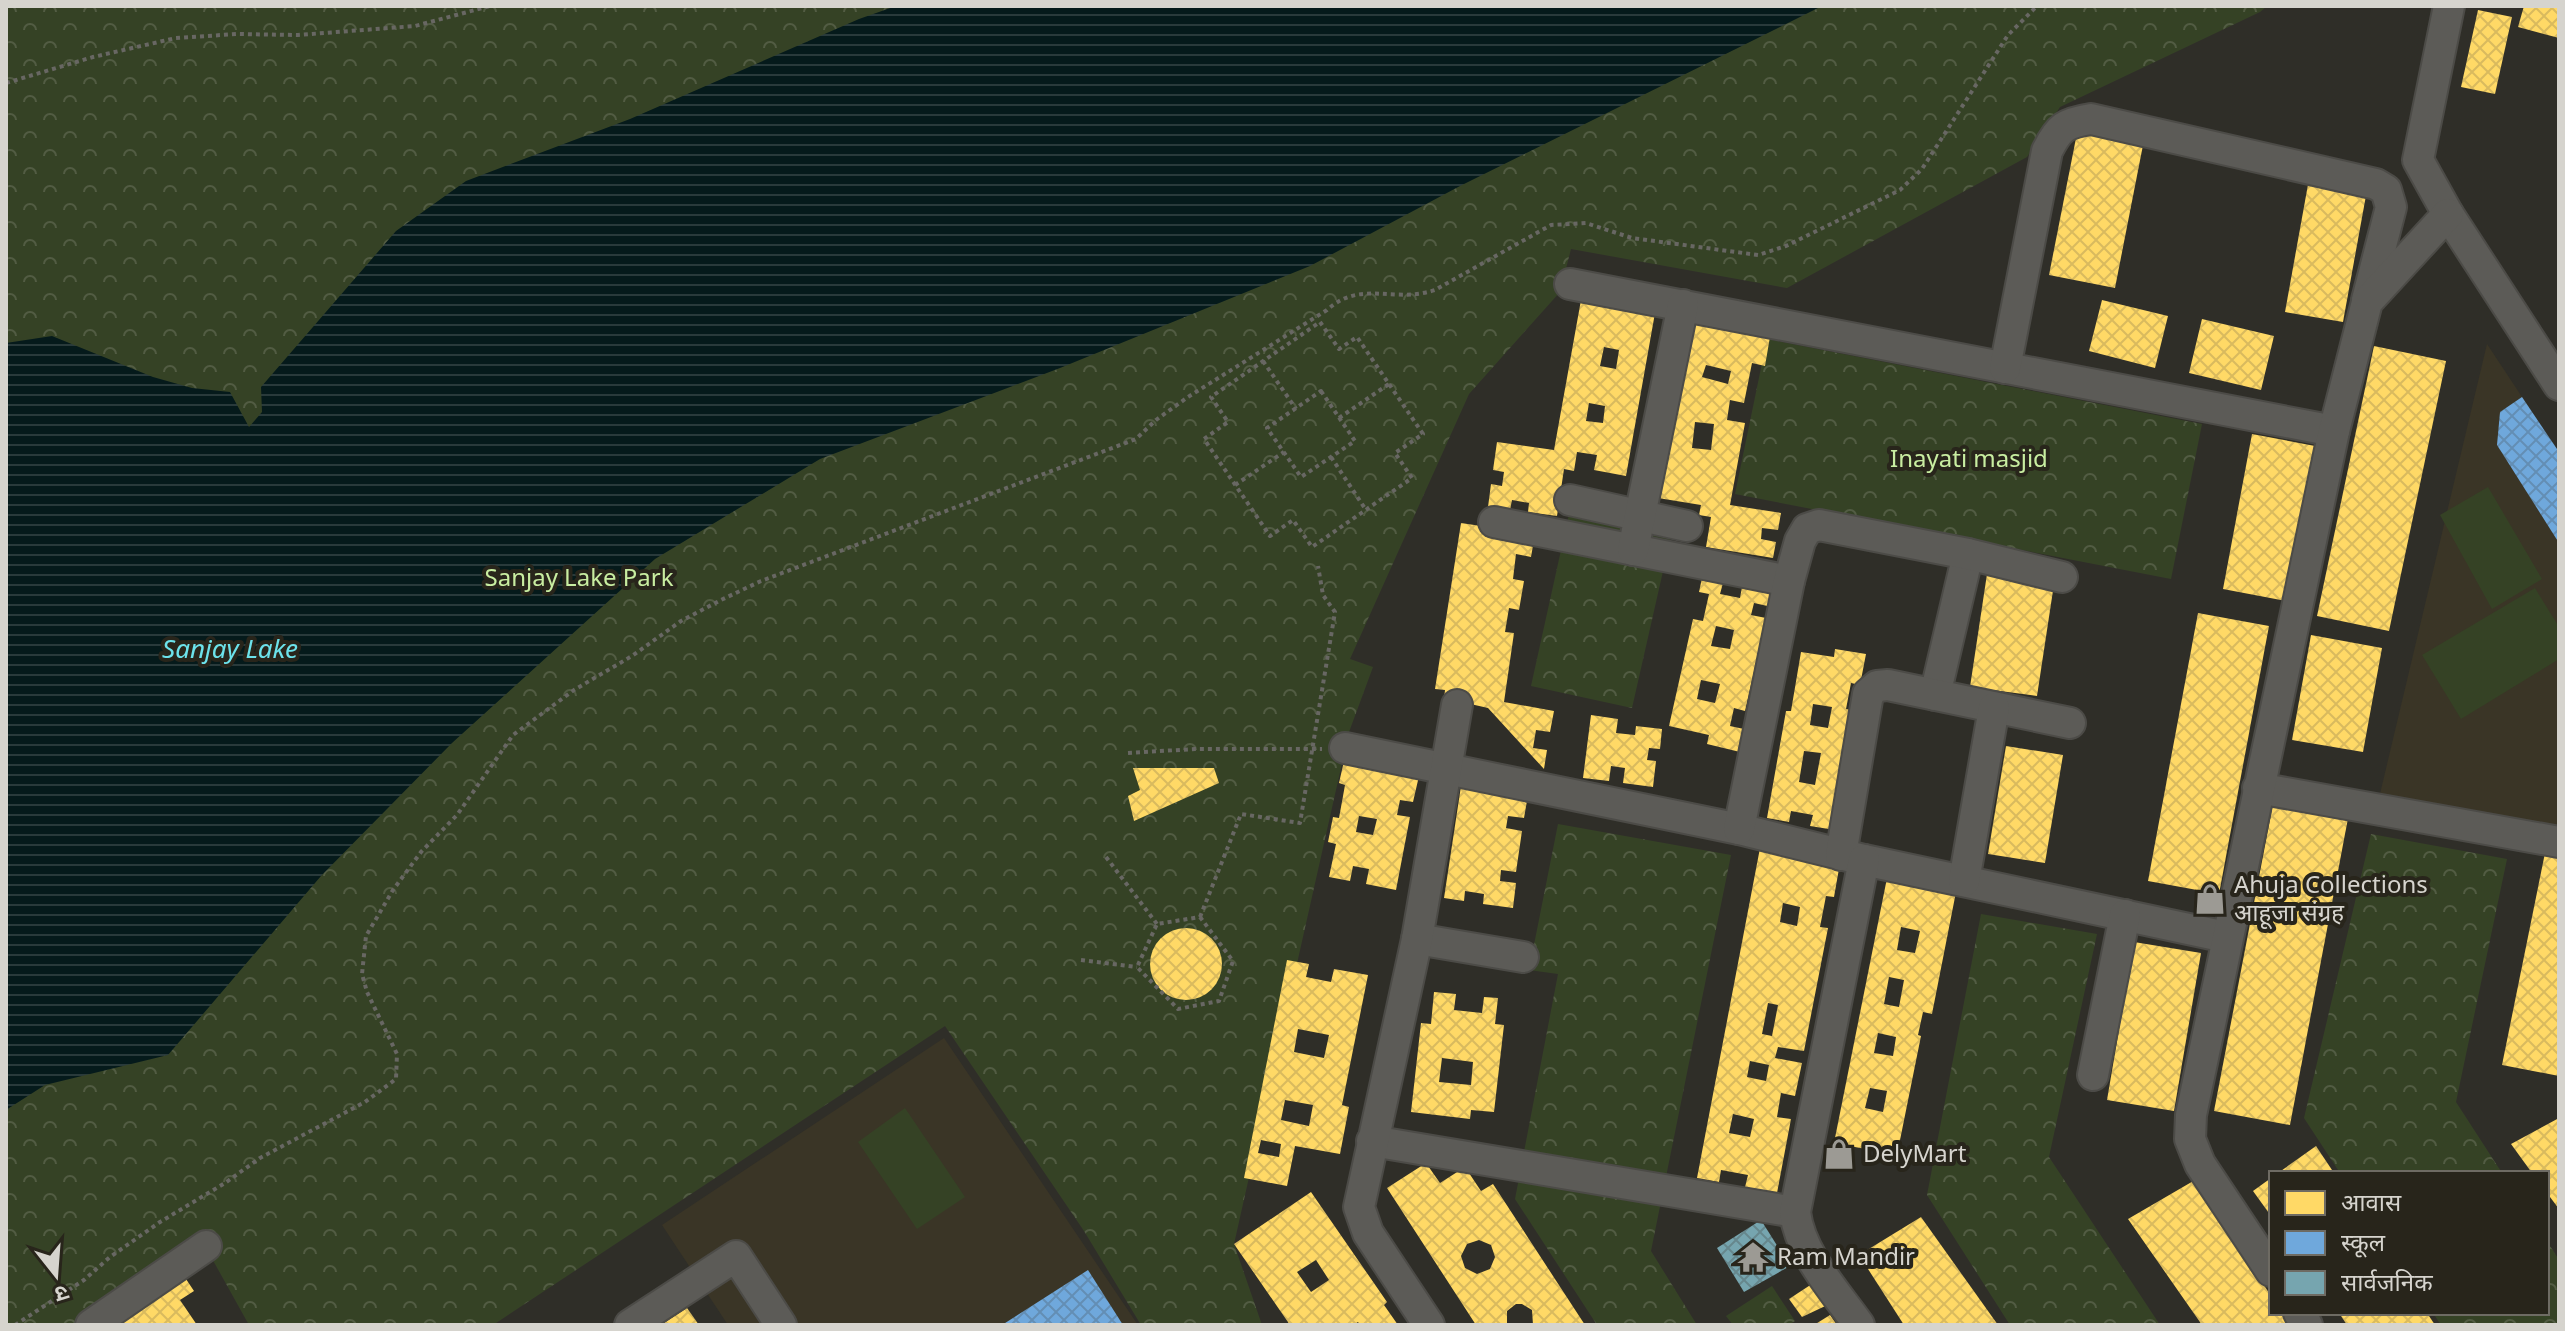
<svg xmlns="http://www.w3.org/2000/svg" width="2565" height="1331" font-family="'Noto Sans','Noto Sans Devanagari',sans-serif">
<defs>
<pattern id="park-crowns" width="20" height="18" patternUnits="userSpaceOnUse" patternTransform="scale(2)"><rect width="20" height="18" fill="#354225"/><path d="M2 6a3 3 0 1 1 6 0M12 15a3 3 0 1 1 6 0" fill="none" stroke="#525c43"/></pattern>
<pattern id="water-rules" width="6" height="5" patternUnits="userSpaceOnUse" patternTransform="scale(2)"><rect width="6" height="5" fill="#051a1b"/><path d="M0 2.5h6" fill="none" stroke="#293a3b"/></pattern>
<pattern id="homes-cross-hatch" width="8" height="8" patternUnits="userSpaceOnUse" patternTransform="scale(2)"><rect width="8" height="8" fill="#ffd966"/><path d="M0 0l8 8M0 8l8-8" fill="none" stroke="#d9ba5e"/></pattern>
<pattern id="schools-cross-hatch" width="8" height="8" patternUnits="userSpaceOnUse" patternTransform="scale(2)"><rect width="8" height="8" fill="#6fa8dc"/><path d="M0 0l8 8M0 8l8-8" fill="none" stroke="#638eb4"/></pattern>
<pattern id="public-cross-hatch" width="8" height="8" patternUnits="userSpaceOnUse" patternTransform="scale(2)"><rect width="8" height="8" fill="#76a5af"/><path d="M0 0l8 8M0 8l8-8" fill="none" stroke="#66878d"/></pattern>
</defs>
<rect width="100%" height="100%" fill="#2f2e28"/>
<g fill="#3a3526">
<path d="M2487,344L2559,453V828L2379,798Z"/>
<path d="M944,1038L1138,1325H728L662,1225Z"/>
</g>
<g fill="url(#park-crowns)">
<path d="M6,6H2267L2260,12L2060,107L2027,157L1787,288L1571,249L1560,292L1469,394L1350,659L1373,667L1349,732L1234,1244L1262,1325H1141L1084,1231L945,1026L493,1325H249L205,1246L94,1325H6Z"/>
<path d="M1767,339L2202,424L2171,579L1735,494Z"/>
<path d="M1571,505L1673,527L1632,708L1531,686Z"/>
<path d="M1558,824L1731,855L1651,1251L1697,1325H1597L1515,1199L1558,974L1529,970Z"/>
<path d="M2371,834L2507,859L2456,1102L2502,1173H2340L2304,1118Z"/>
<path d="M1981,914L2097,934L2049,1157L2160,1325H2010L1927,1195Z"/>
<path d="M2547,1241L2559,1260V1325H2441L2433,1313H2547Z"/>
<path d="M1772,1286L1795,1321L1789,1325H1733L1726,1316Z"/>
</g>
<g fill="#354225">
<path d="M2488,487L2542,579L2492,609L2440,515Z"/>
<path d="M2535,588L2559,627V659L2461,719L2422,655Z"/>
<path d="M905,1108L965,1197L917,1229L858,1142Z"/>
</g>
<path fill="url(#water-rules)" d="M896,6H1822L1460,186L1310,266L1060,368L820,459L655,559L452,743L321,876L168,1055L45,1085L6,1110V343L52,336L153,377L192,388L230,392L249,427L262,412L261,387L396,231L466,181L630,119L859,19Z"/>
<g fill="url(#homes-cross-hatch)" fill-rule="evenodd">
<path d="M2524,6H2559V38L2518,27Z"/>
<path d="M2478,10L2512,17L2495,94L2461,87Z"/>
<path d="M2078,128L2144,140L2115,288L2049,275Z"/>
<path d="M2309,179L2367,190L2343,322L2285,312Z"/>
<path d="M1581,300L1655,313L1626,476L1594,470L1597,455L1577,452L1574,471L1564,469L1557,516L1528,512L1529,503L1512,500L1510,510L1488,507L1491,484L1502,486L1504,472L1493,470L1497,442L1554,450ZM1604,347L1619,350L1616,369L1600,366ZM1589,403L1605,406L1603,423L1586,421Z"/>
<path d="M2102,300L2168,316L2155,368L2089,351Z"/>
<path d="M1691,317L1771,331L1765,366L1752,363L1744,403L1730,400L1727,420L1745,423L1730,505L1781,513L1778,530L1762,528L1761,539L1776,542L1773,558L1706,547L1711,517L1699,515L1701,505L1658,498ZM1706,365L1731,371L1728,384L1702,377ZM1695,422L1714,424L1711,450L1692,448Z"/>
<path d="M2202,319L2274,336L2261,390L2189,373Z"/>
<path d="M2374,346L2446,361L2389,631L2317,616Z"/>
<path d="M2252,434L2315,446L2286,601L2223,589Z"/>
<path d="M1461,523L1535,534L1531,557L1516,554L1513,579L1524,581L1519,610L1509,608L1505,632L1514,633L1504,702L1554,711L1550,732L1536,730L1533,748L1547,750L1544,769L1488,708L1444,698L1445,690L1435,689Z"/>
<path d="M1987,574L2054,584L2037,696L1970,687Z"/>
<path d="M1702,578L1723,583L1720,594L1740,598L1742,587L1774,594L1772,607L1754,603L1751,615L1766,618L1745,711L1734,708L1730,726L1744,729L1740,752L1707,744L1709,735L1669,726L1693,619L1703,621L1709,594L1699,592ZM1716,626L1734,630L1730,649L1711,646ZM1701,680L1720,684L1715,703L1697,699Z"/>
<path d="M2198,613L2269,626L2219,894L2148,881Z"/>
<path d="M2311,635L2382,648L2363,752L2292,740Z"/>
<path d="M1835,649L1866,654L1860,685L1851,683L1846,709L1856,711L1835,830L1810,826L1813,815L1791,811L1789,822L1767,818L1786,711H1791L1801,652L1834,657ZM1813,704L1832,707L1828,728L1810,725ZM1804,751L1821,753L1815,785L1799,782Z"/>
<path d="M1591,715L1618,719L1616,733L1635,735L1636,726L1662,729L1660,749L1649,748L1647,760L1656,761L1653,787L1623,783L1625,768L1611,766L1609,781L1583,778Z"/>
<path d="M2006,746L2063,755L2045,863L1988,854Z"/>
<path d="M1344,761L1419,776L1413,802L1400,800L1397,815L1410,817L1396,890L1366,884L1369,869L1353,866L1350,881L1329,877L1336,844L1328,842L1333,817L1339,818L1345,785L1339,783ZM1359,816L1377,819L1373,835L1356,832Z"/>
<path d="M1133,768H1214L1219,783L1134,821L1128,796L1140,790Z"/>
<path d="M1461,786L1528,795L1524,818L1508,816L1506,828L1522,831L1516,872L1501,870L1500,881L1516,883L1513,908L1483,904L1484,894L1465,891L1464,901L1444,898Z"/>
<path d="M2274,799L2349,813L2290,1125L2214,1111Z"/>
<path d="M1760,848L1840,863L1834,897L1826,896L1820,927L1828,928L1804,1051L1778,1047L1775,1058L1802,1063L1795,1096L1781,1093L1777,1117L1791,1119L1777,1193L1745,1187L1748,1175L1721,1170L1719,1182L1697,1178ZM1783,903L1800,907L1797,926L1780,922ZM1768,1003L1778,1005L1772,1036L1762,1034ZM1750,1061L1769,1065L1766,1081L1747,1077ZM1733,1114L1754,1119L1750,1137L1729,1133Z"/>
<path d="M2546,848L2559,851V1076L2502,1065Z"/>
<path d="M1887,878L1956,892L1932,1014L1923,1012L1918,1035L1921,1036L1897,1155L1834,1143ZM1901,927L1920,931L1915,953L1897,950ZM1889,977L1904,980L1899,1007L1884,1004ZM1878,1033L1896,1037L1893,1056L1874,1053ZM1870,1088L1887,1091L1883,1112L1865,1108Z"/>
<circle cx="1186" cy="964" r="36"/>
<path d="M2134,942L2201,953L2174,1111L2107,1100Z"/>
<path d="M1287,960L1309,964L1306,977L1331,982L1334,969L1368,975L1342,1105L1349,1107L1340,1154L1295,1146L1287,1186L1244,1178ZM1298,1029L1329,1035L1324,1058L1294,1052ZM1285,1100L1313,1105L1309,1126L1281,1120ZM1261,1140L1281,1144L1279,1157L1258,1153Z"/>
<path d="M1434,992L1456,994L1454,1010L1482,1013L1484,997L1498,998L1495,1024L1504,1025L1494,1112L1471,1110L1470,1119L1411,1112L1421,1023L1431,1024ZM1442,1058L1473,1062L1471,1085L1439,1082Z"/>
<path d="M2559,1118V1209L2547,1193V1173H2532L2511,1144Z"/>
<path d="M2316,1146L2334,1173H2278Z"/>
<path d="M1426,1163L1440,1183L1465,1167L1481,1191L1493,1184L1585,1325H1533L1532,1310L1522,1304H1516L1507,1311V1325H1476L1387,1188ZM1479,1240L1491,1245L1495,1257L1490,1269L1477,1274L1465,1268L1461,1256L1467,1244Z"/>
<path d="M2271,1178V1216L2253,1191Z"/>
<path d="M2195,1180L2271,1296V1313H2282L2290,1325H2202L2128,1219Z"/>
<path d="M1311,1192L1387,1302L1384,1305L1398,1325H1360L1358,1322L1353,1325H1290L1234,1244ZM1316,1260L1329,1280L1311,1292L1297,1272Z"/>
<path d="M1921,1217L1998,1325H1904L1859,1255Z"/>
<path d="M182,1273L194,1291L180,1300L197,1325H109Z"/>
<path d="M1821,1278L1838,1300L1802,1317L1789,1299Z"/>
<path d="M687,1308L699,1325H661Z"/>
<path d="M2339,1313H2427L2435,1325H2347Z"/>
<path d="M1830,1315L1837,1325H1814Z"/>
</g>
<g fill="url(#schools-cross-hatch)">
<path d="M2522,397L2559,452V543L2497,445L2500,412Z"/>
<path d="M1088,1270L1123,1325H1002Z"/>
</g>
<path fill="url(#public-cross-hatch)" d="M1761,1220L1790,1266L1744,1292L1717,1248Z"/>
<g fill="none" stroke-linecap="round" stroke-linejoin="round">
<defs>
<g id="minor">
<path d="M2449,6L2418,160L2448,214L2559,385"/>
<path d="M1570,284L2334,431"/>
<path d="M2005,368L2047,151C2059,127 2065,123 2091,119L2376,184L2386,190L2391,207L2367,300"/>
<path d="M1570,500L1687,526"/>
<path d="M1494,522L1789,581"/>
<path d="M1633,550L1683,305"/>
<path d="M1935,695L1968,554"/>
<path d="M1345,748L1739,829L1864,860L2226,937"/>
<path d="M2258,788L2559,842"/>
<path d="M1739,829L1789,581L1800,541L1807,529L1819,525L1968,554L2062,577"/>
<path d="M1841,855L1868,694L1877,686L1888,685L2070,723"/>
<path d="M1964,881L1994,708"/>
<path d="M1417,939L1523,957"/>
<path d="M2093,1075L2125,915"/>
<path d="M1372,1141L1795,1212"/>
<path d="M2271,1271L2200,1164L2190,1139L2191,1115L2334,431L2367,302L2448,214"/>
<path d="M2299,1313L2307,1325"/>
<path d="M91,1325L206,1246"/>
<path d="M630,1325L736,1256L781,1325"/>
<path d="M1429,1325L1368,1233L1359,1207L1417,939L1457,705"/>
<path d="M1859,1325C1835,1291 1800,1254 1795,1212L1864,860"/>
</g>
</defs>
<use href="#minor" stroke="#4c4b47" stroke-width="34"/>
<g stroke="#686763" stroke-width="4" stroke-dasharray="4 4" stroke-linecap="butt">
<path d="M6,83L93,57L176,38L237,34L298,35L415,26L490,6"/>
<path d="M1320,322L1339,349L1357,337L1423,434L1395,453L1412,478L1312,547L1293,520L1270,536L1204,439L1228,422L1211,397Z"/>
<path d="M1263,361L1296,409"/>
<path d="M1321,391L1355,441L1301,477L1267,428Z"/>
<path d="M1339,418L1389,384"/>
<path d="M1331,457L1366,510"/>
<path d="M1235,485L1284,452"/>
<path d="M1128,753L1195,749H1322"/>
<path d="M1106,857L1157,924"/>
<path d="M1200,917L1241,814L1300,823L1335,612L1323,595L1318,566"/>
<path d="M1200,917L1233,961L1219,1001L1178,1009L1137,967L1157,924Z"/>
<path d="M1081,960L1137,967"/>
<path d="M15,1325L84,1280L110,1257L160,1222L225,1183L260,1158L365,1102L396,1079L397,1054L367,992L362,974L366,936L393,890L421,852L457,815L513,735L574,690L632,656L681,621L721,600L761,581L1136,439L1156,420L1188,397L1327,310C1361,279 1393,304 1435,290L1551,225L1586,223L1632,238L1758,255L1786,246L1900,190L1922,169L2008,35L2037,6"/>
</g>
<use href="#minor" stroke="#5c5b57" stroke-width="30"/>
</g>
<defs>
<symbol id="shop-bare" viewBox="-9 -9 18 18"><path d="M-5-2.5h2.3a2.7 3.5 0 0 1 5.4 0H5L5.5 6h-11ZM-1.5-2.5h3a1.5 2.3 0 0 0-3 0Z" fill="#9c9a94" stroke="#28251b" stroke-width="2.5" paint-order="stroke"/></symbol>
<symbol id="temple-bare" viewBox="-9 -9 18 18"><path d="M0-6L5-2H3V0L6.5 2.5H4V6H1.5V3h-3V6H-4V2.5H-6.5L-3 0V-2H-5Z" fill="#9c9a94" stroke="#28251b" stroke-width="2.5" paint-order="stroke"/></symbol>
</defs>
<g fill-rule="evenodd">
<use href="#shop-bare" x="2188" y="877" width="44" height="44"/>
<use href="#shop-bare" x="1817" y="1132" width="44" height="44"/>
<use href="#temple-bare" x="1731" y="1235" width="44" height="44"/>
</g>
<g text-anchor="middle" stroke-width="8" stroke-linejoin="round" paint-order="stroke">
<g font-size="24" fill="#c8eda1" stroke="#28251b">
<text x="1969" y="467">Inayati masjid</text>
<text x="579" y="586">Sanjay Lake Park</text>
</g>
<g font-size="24" fill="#d6d4ce" stroke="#28251b" text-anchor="start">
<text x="2234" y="893">Ahuja Collections<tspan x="2234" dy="28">आहूजा संग्रह</tspan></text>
<text x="1863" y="1162">DelyMart</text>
<text x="1777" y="1265">Ram Mandir</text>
</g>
<g font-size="26" font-style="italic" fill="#6ce2eb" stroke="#28251b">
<text x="230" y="658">Sanjay Lake</text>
</g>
</g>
<rect width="2565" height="1331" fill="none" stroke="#d6d4ce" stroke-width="16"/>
<rect x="2269" y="1171" width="280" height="144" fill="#28251b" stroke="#6e6b63" stroke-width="2"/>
<rect x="2285" y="1191" width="40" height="24" fill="#ffd966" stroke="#6e6b63" stroke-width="2"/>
<text x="2341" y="1211" font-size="24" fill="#d6d4ce">आवास</text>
<rect x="2285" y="1231" width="40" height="24" fill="#6fa8dc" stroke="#6e6b63" stroke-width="2"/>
<text x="2341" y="1251" font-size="24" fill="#d6d4ce">स्कूल</text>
<rect x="2285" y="1271" width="40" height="24" fill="#76a5af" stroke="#6e6b63" stroke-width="2"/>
<text x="2341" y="1291" font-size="24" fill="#d6d4ce">सार्वजनिक</text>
<g transform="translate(56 1275) rotate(163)" stroke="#28251b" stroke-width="6" paint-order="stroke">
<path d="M0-6L14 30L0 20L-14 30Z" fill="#d6d4ce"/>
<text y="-12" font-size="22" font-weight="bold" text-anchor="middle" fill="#d6d4ce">उ</text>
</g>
</svg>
